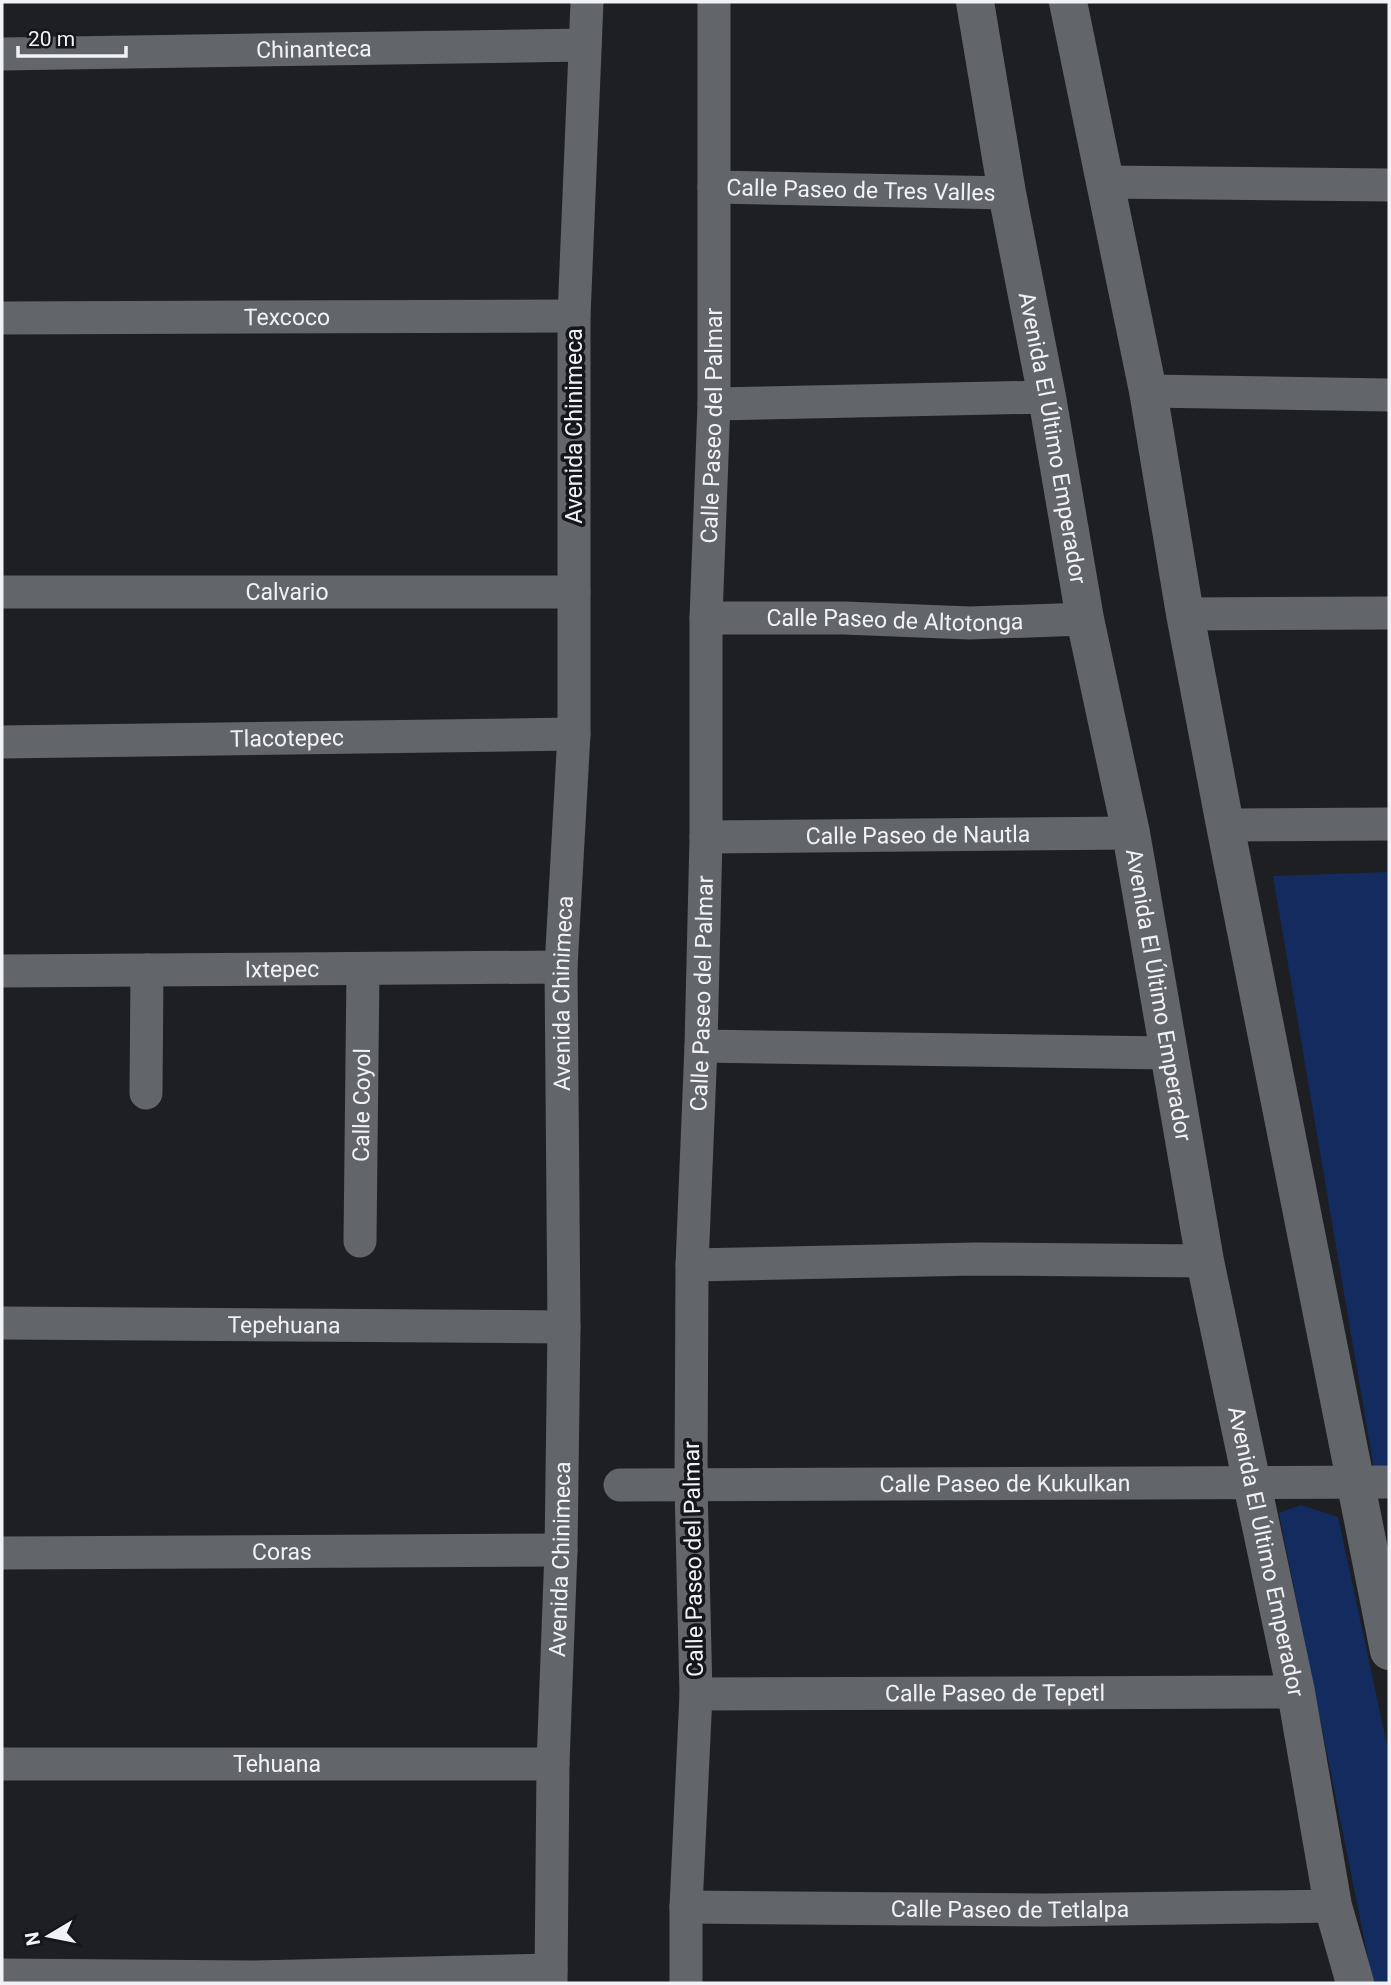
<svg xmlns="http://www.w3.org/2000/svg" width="1391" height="1985" font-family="Roboto,sans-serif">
<rect width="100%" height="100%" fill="#1d1f23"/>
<g fill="#142b5f">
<path d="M1389,872V1475H1375L1273,876Z"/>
<path d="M1301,1505L1338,1517L1389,1754V1983H1373L1279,1513Z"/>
</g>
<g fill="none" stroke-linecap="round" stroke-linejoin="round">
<g stroke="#626569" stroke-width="33">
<path id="s1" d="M2,54L585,45"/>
<path d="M1106,182L1389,185"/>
<path id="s2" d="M714,187L1007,193"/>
<path id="s3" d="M2,318L574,316"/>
<path d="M1148,391L1389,395"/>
<path d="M714,404L1047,397"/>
<path id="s4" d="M2,592H574"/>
<path d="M1185,614L1389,613"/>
<path id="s5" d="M706,618H844L970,623L1085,619"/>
<path id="s6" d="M2,742L574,734"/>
<path d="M1225,825L1389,824"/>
<path id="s7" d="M706,837L1131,833"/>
<path id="s8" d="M2,971L561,967"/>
<path d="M701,1046L1168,1053"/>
<path d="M146,1093L147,970"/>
<path id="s9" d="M360,1241L363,969"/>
<path d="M692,1265L976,1259L1205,1261"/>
<path id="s10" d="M2,1323L564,1327"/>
<path id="s11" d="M620,1485L1389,1482"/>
<path id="s12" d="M2,1553L561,1550"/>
<path id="s13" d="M696,1694L1296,1692"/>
<path id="s14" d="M2,1764H553"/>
<path id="s15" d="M686,1907L1046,1910L1333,1906"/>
<path d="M2,1975L254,1977L551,1970"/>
<path id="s16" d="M551,1983L553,1764L561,1550L564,1327L561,967L574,734V316L587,2"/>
<path id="s17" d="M686,1983V1907L696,1694L691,1486L692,1265L701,1046L706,837V618L714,404V2"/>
</g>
<g stroke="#626569" stroke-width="38">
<path id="s18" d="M975,2L1007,193L1047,397L1085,619L1131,833L1205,1261L1296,1692L1333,1906L1355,1983"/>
<path d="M1068,2L1148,391L1185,614L1225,825L1389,1651"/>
</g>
</g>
<g text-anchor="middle" stroke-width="7" stroke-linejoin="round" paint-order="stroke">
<g font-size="23" fill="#f1f2f5" stroke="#14161a">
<text dy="8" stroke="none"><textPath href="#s1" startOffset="312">Chinanteca</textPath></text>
<text dy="8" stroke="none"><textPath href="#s2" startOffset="147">Calle Paseo de Tres Valles</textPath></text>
<text dy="8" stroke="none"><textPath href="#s3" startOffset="285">Texcoco</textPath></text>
<text transform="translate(574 426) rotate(-90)" y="8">Avenida Chinimeca</text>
<text dy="8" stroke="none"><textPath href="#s17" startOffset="1558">Calle Paseo del Palmar</textPath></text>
<text dy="8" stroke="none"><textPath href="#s18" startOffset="443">Avenida El Último Emperador</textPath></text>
<text dy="8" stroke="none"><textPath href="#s4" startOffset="285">Calvario</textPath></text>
<text dy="8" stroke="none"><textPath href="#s5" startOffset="189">Calle Paseo de Altotonga</textPath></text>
<text dy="8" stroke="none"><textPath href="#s6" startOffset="285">Tlacotepec</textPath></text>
<text dy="8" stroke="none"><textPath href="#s7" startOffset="212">Calle Paseo de Nautla</textPath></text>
<text dy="8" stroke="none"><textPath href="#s8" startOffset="280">Ixtepec</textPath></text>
<text dy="8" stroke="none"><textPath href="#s16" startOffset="990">Avenida Chinimeca</textPath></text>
<text dy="8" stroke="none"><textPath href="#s17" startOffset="990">Calle Paseo del Palmar</textPath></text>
<text dy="8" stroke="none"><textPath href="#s18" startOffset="1010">Avenida El Último Emperador</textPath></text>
<text dy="8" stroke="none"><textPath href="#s9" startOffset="136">Calle Coyol</textPath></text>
<text dy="8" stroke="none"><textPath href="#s10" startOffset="282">Tepehuana</textPath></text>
<text dy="8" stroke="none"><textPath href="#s11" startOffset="385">Calle Paseo de Kukulkan</textPath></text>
<text dy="8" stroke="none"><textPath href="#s18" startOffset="1577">Avenida El Último Emperador</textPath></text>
<text dy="8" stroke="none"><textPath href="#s12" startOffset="280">Coras</textPath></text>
<text dy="8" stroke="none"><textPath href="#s16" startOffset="424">Avenida Chinimeca</textPath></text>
<text transform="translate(693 1559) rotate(-91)" y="8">Calle Paseo del Palmar</text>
<text dy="8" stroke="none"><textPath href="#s13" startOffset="299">Calle Paseo de Tepetl</textPath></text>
<text dy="8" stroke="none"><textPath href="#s14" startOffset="275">Tehuana</textPath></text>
<text dy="8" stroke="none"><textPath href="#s15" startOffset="324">Calle Paseo de Tetlalpa</textPath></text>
</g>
</g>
<rect width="1391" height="1985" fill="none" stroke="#f1f2f5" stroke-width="7"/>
<g transform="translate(49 1936) rotate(260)" stroke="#14161a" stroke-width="5" paint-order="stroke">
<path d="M0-5L12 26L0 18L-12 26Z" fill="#f1f2f5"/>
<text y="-10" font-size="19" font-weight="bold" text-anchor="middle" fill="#f1f2f5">N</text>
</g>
<path d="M18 46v10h108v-10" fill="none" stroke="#f1f2f5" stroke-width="3.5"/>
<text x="28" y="46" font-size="21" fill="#f1f2f5" stroke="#14161a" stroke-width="5" paint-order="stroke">20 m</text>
</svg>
